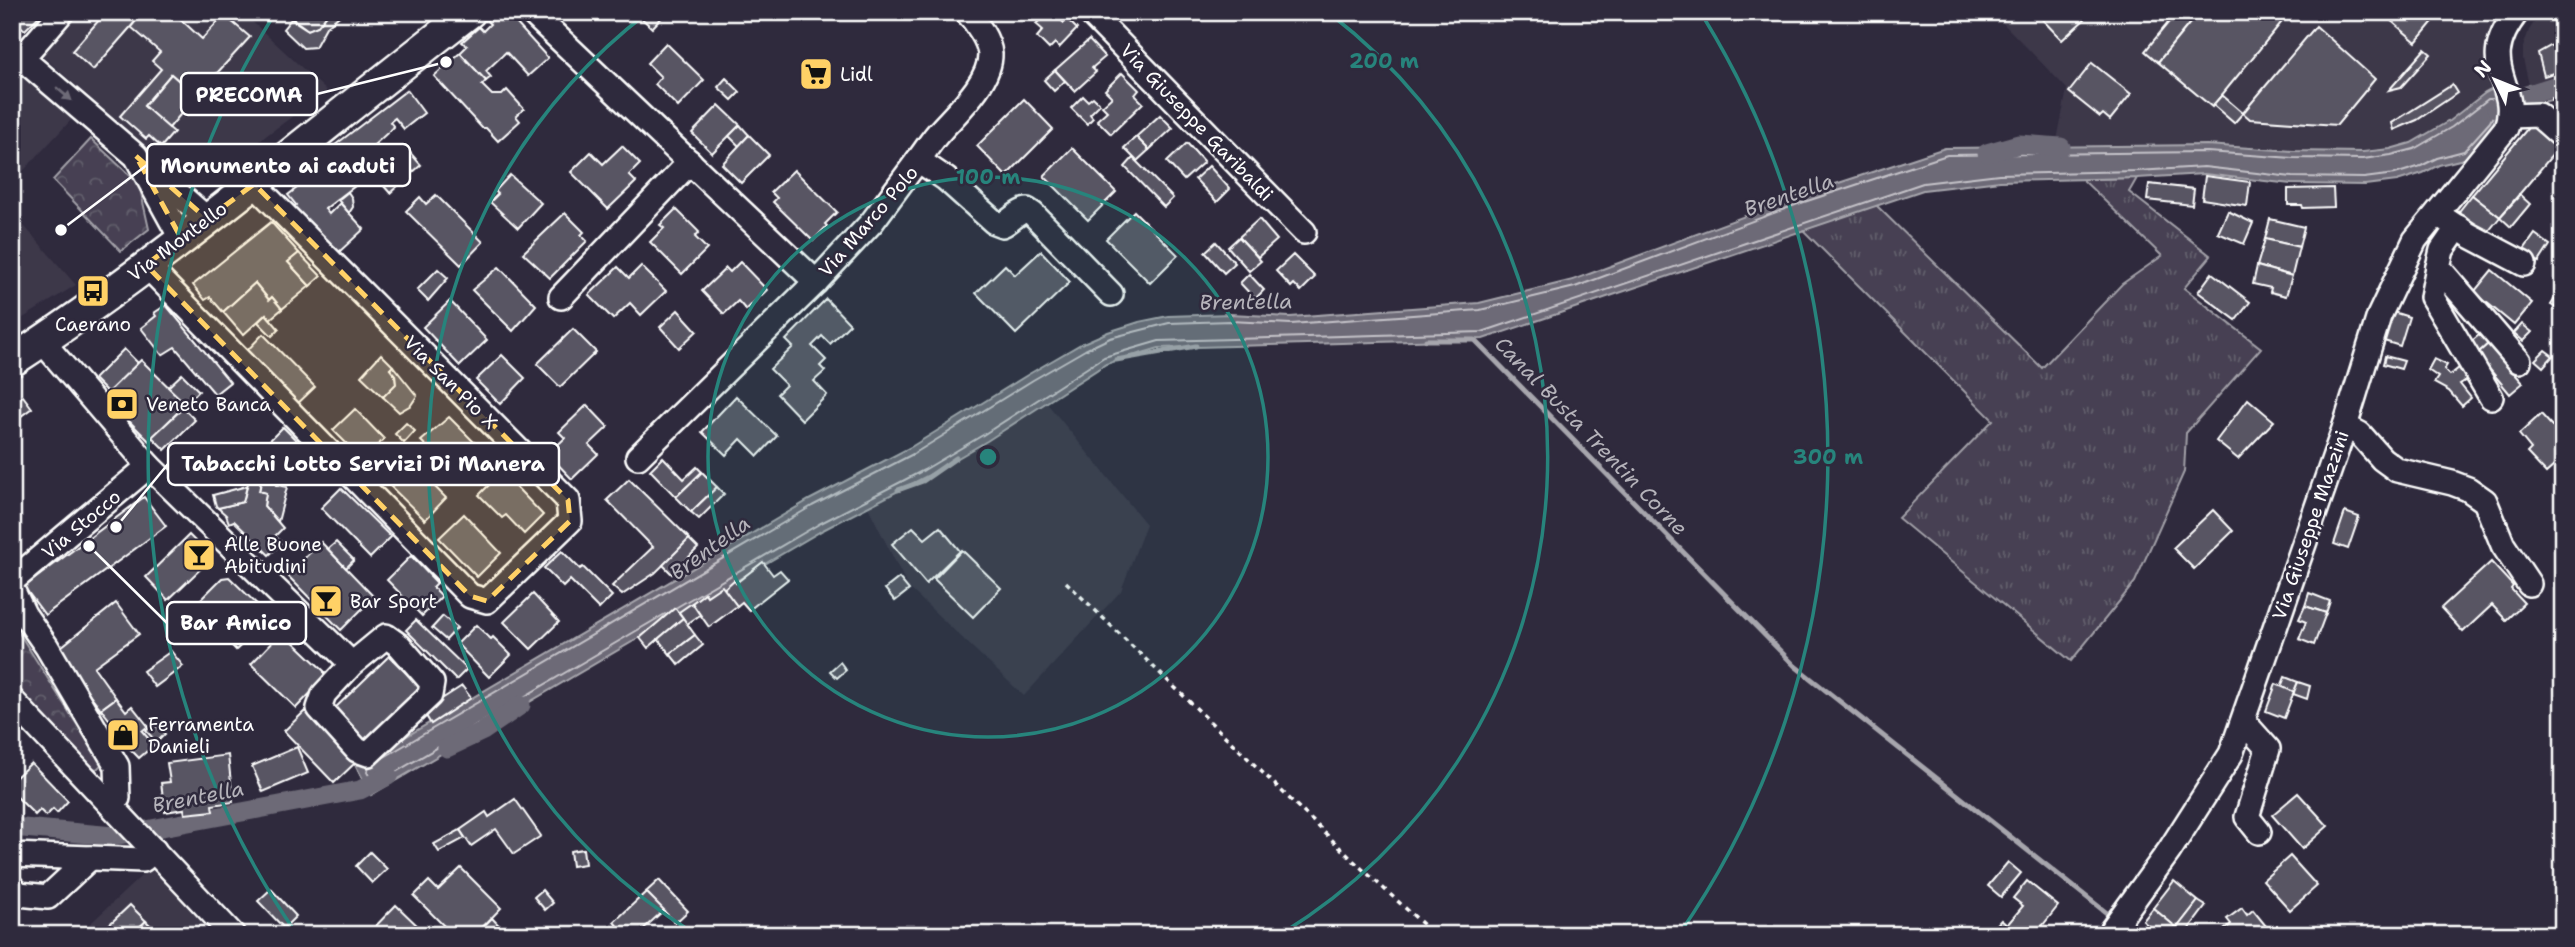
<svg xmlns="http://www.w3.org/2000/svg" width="2575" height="947" font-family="'Shantell Sans',sans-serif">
<defs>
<pattern id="grass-tufts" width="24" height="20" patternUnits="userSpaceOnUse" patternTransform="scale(1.75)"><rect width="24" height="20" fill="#464152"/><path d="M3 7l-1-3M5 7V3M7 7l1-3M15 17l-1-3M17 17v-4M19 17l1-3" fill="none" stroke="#625e6c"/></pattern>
<pattern id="forest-firs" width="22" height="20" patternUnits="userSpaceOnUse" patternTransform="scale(1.75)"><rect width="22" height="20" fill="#464152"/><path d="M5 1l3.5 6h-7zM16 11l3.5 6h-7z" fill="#625e6c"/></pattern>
<pattern id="park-crowns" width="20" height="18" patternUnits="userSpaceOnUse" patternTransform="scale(1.75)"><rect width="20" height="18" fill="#464152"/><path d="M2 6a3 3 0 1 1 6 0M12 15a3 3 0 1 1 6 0" fill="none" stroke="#625e6c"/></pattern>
</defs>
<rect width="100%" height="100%" fill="#2f2a3d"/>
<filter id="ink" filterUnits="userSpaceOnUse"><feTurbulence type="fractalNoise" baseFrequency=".0143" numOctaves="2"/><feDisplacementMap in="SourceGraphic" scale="14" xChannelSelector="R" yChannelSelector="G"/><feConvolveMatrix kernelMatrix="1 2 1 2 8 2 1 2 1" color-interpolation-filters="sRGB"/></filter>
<g filter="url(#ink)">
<g fill="#3c3749">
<path d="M70,12H242L327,91L202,183H187L37,51Z"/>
<path d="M1992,12H2508L2500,85L2485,93L2449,121L2411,143L2390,149L2363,152L2293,151L2207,145H2056L2067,89Z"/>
<path d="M2541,12H2563V78L2529,85L2523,59V47L2529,30Z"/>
<path d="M12,67L72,119L12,183Z"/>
<path d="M12,212L76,285L12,325Z"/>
<path d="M1046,402L1146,524L1121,591L1024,696L908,587L868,507L987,441Z"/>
<path d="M153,865L220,935H78Z"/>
</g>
<path fill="url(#grass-tufts)" stroke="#a2a0a8" stroke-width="2" d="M2137,178L2129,192L2211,256L2184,288L2261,348L2186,433L2184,472L2135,582L2071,661L1898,518L1993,420L1803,230L1876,205L2042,368L2122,284L2162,256L2082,179Z"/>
<path fill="url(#forest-firs)" stroke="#a2a0a8" stroke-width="2" d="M2563,78V97L2530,105L2529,85Z"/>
<g fill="url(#park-crowns)" stroke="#a2a0a8" stroke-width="2">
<path d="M91,139L139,184L149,229L121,251L53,180Z"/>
<path d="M12,622L102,764L97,769L87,767L12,686Z"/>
</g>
<path fill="#6d6a77" stroke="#a7a6ad" stroke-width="2" d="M2500,85L2503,98L2496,126L2468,158L2439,165L2423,173L2397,181L2365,185L2291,184L2204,174L2137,178L2000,181L1923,190L1483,339L1159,348L1106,364L987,441L927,476L823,530L371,795L356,766L809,500L911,447L1029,374L1081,344L1108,332L1139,322L1168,316L1230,314L1290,317L1479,303L1573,280L1796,197L1945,148L2207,145L2293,151L2363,152L2390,149L2411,143L2449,121L2485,93Z"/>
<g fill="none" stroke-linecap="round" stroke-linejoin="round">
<g stroke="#c5c3c9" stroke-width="2">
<path d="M677,607L819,524L924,470L983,435L1104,357L1159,341L1482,332L1923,183L1999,174L2137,171L2204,167L2292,177L2364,178L2395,174L2421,166L2437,158L2464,151L2490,122L2495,112V103"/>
<path d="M381,759L812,506L915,453L1033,380L1085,350L1110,338L1169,323L1230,321L1291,324L1480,310L1575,287L1798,204L1947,155L2207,152L2293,158L2363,159L2391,155L2414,149L2452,127L2488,99H2495"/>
<path d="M369,767L367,772L373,783H377L665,614"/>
</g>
<g stroke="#a7a6ad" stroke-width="5">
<path d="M1426,340H1475L1795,666L2108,914"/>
<path d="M1116,360L1196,346"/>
<path d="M898,490L923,481L956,458"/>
<path d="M2131,930L2137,935"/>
</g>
<g stroke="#6d6a77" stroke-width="19">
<path d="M2496,108L2508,101L2563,83"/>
<path d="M1987,153L2019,144L2061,147"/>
<path d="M447,748L483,731L521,705"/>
<path d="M12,827L114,836L360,790L388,776"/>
</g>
</g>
<g fill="#595564" stroke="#fff" stroke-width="2">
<path d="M12,12H43L25,30L12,19Z"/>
<path d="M106,12H125L136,21L93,70L72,51Z"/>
<path d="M125,12H180L177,16L202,39L224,15L250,37L196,96L171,74L144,106L174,132L161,147L149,136L146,139L120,116L161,69L152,61L160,52L131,27L136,21Z"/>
<path d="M284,12H329L318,26L308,30Z"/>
<path d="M329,12H344L326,27L315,47L303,48L283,29L291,19L308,30L318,26Z"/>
<path d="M495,12H506L548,58L528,76L506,52L486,71L491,77L486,81L460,53L467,46L462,42L479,27L483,31L490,24L486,20Z"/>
<path d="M635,12H667L652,28Z"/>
<path d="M1047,12H1053L1064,23L1067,19L1077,29L1059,48L1055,43L1049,49L1037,37L1043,30L1036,24Z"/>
<path d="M2035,12H2079L2085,19L2062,40Z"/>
<path d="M2177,12H2199L2158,62L2145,51Z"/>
<path d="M2199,12H2290L2212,107L2158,62Z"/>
<path d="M2381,12H2441L2416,42Z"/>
<path d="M2316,26L2375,79L2337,125L2250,119L2243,113Z"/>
<path d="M2563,39V70L2544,76L2538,53Z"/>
<path d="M1089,40L1105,57L1092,68L1096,72L1075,91L1055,70Z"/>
<path d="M666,43L704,80L678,107L655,84L661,77L647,63Z"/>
<path d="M2425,49L2431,54L2401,87L2389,90Z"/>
<path d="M460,53L486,81L482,85L492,95H502L507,90L524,109L516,116L520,121L498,141L486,128H482L434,76Z"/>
<path d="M2092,63L2131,94L2110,120L2103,114L2100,117L2069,92Z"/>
<path d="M1055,70L1065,81L1054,91L1044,80Z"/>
<path d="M1122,73L1139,90L1135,95L1143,103L1111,134L1097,120L1107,111L1102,106L1112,97L1105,90Z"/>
<path d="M171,74L196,96L169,128L144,106Z"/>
<path d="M726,78L740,92L732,100L718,87Z"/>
<path d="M2452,85L2457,93L2450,98L2417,120L2394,130L2392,123Z"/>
<path d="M407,90L424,113L404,129L395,118L390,122L394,127L353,164L335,145Z"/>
<path d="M2222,95L2243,113L2234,123L2213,105Z"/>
<path d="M1083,96L1088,101L1093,97L1100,104L1090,114L1093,118L1087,124L1071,108Z"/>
<path d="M1024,99L1053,129L1006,176L977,146Z"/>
<path d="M719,105L740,125L712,153L692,133Z"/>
<path d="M1160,115L1173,128L1149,150L1136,137Z"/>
<path d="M2532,123L2560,146L2500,217L2472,195Z"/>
<path d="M740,125L749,135L739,146L729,136Z"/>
<path d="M749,135L769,155L741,183L722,164Z"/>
<path d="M1136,137L1149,150L1137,161L1124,148Z"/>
<path d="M1187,143L1204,162L1184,180L1167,162Z"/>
<path d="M622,146L640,164L629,175L636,182L608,209L571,172L591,152L603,164Z"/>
<path d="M406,148L421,165L390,193L368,168L388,150L395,158Z"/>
<path d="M1072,148L1116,192L1088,220L1044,176Z"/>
<path d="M340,150L364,179L325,209L329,214L340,203L364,229L338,253L306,223L294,207L296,205L288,195L297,188L298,184Z"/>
<path d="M1133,158L1173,198L1164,207L1125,167Z"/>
<path d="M1209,166L1230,189L1217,202L1195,179Z"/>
<path d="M794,170L837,212L825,224L827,226L813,241L773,202L777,198L771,192Z"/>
<path d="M510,175L541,203L518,228L490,202L498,194L495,191Z"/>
<path d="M2205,176L2250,182L2247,206L2202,199Z"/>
<path d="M2149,184L2194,189L2192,205L2147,200Z"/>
<path d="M2333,188L2334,207L2303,208L2302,205H2288V189Z"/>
<path d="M348,192L352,198L353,207L349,213L338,200Z"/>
<path d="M436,195L483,242L461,265L406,211L420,197L426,204Z"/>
<path d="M2472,195L2500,217L2484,237L2457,214Z"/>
<path d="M2520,195L2530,204L2511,227L2500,217Z"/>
<path d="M676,209L699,232L695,237L707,249L682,274L650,242L664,228L660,225Z"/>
<path d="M1134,211L1178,255L1150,283L1106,239Z"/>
<path d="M2228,211L2253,223L2244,244L2218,233Z"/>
<path d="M565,213L584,232L581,235L587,241L550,278L523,253Z"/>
<path d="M1259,219L1277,240L1258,257L1239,237Z"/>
<path d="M2270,219L2304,227L2299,247L2265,239Z"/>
<path d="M271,222L299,253L288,262L310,286L282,309L272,297L269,300L255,283L223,312L210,297L205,300L193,285Z"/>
<path d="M2535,234L2550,245L2539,262L2523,251Z"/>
<path d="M1239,237L1261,261L1249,271L1228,247Z"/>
<path d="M2265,239L2299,247L2292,276L2257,266Z"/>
<path d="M1216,242L1235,263L1224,273L1205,252Z"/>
<path d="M1041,251L1070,282L1016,334L976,293L1005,265L1015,275Z"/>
<path d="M299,253L321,276L310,286L288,262Z"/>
<path d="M1293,255L1315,277L1301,291L1294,284L1291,287L1276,271Z"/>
<path d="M740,262L767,290L746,310L738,301L724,314L702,291L726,268L730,272Z"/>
<path d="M641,266L666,291L641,315L630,303L613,319L589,295L618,267L629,278Z"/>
<path d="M2257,266L2292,276L2286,296L2270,292L2271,288L2253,284Z"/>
<path d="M499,267L536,305L513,331L472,290Z"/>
<path d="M438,269L448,278L428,301L417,290Z"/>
<path d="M2492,270L2532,303L2514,325L2474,292Z"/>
<path d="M2212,273L2250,302L2236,320L2198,292Z"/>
<path d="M1249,274L1264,290L1255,299L1240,283Z"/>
<path d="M255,283L269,300L272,297L282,309L270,319L266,314L243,335L223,312Z"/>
<path d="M2562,288H2563V312L2551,305Z"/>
<path d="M826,299L850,324L830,344L822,336L812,346L826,360L820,366L825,371L814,381L827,395L802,420L777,394L786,385L770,369L793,347L786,340Z"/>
<path d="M450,301L487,340L460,366L423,327Z"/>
<path d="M166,305L230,382L215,394L175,347L162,355L141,328L156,316L154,313Z"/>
<path d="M678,310L697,331L679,348L660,327Z"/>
<path d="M2393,312L2409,317L2400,346L2384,341Z"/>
<path d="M266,314L279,329L272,336L258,322Z"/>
<path d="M2522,324L2532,332L2523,341L2514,333Z"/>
<path d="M573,329L596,352L560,387L537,364Z"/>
<path d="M263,334L315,387L291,410L240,358Z"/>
<path d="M2479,335L2488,344L2477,354L2468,344Z"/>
<path d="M2488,344L2523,383L2510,394L2477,354Z"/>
<path d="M124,349L138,363L108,393L94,379Z"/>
<path d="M2545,350L2553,356L2543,367L2535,360Z"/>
<path d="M381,354L393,366L390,369L395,375L396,384L383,397L361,376Z"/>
<path d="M502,355L525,378L500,404L476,380Z"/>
<path d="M2385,356L2404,361L2401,369L2383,364Z"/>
<path d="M2434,359L2447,365L2444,370L2450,375L2459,368L2468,379L2460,384L2471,398L2462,406L2449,391L2434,383L2438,377L2428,370Z"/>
<path d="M141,360L186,404L149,441L104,396Z"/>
<path d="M393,366L417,396L411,405L399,412L383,397L396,384L395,375L390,369Z"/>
<path d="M182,374L199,391L186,404L168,387Z"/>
<path d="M23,396L32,408L17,419L12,412V403Z"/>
<path d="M736,396L777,436L758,456L741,439L726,455L702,432Z"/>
<path d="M2248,399L2274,421L2238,459L2216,441Z"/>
<path d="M587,405L608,427L589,445L598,454L572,479L548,454L565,438L559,432Z"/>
<path d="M183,408L195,420L165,450L152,437Z"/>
<path d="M355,409L384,439L363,460L333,430Z"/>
<path d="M2541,414L2563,438V458L2546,473L2527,453L2531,449L2519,434Z"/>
<path d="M449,417L481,449L456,475L421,441Z"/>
<path d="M406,423L415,431L404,443L395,434Z"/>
<path d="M283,427L313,457L290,480L260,450Z"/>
<path d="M663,457L684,479L697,467L702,472L676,497L650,470Z"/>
<path d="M408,460L446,498L425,520L386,482Z"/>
<path d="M502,472L543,515L524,534L506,515L502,518L479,495Z"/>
<path d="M702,472L717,487L691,512L676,497Z"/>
<path d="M266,475L277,478L276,485L287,487L278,522L264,506L266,493L259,491L261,482Z"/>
<path d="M249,479L261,482L259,491L266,493L264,506L283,528L275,536L282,543L269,555L234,521L229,523L226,515L218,508L243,502Z"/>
<path d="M629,479L690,539L655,573L622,595L612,586L653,547L607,500Z"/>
<path d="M247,486L243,502L218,508L216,506L213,495Z"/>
<path d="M717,487L724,494L699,519L691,512Z"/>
<path d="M341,488L391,537L370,558L321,508Z"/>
<path d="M144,497L166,526L45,615L24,587Z"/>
<path d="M2213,510L2233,531L2194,569L2173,548Z"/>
<path d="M2345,512L2359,517L2348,549L2334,544Z"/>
<path d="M464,514L501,553L477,577L439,538Z"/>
<path d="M913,527L925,539L940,527L960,551L926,584L892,544Z"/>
<path d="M189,535L212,558L168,600L146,577Z"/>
<path d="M689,539L698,548L672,574L663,565Z"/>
<path d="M321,542L374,597L341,630L287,575Z"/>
<path d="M336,542L354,560L346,568L328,549Z"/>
<path d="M962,550L1001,588L973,617L934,579Z"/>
<path d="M562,551L580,569L583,567L612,596L599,609L570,580L563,587L544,568Z"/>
<path d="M411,556L437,583L433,587L442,596L422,616L387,580Z"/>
<path d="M763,562L773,575L780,570L788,579L749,610L742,602L737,606L724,589L734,580L736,583Z"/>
<path d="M2491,562L2513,586L2511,589L2524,603L2506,620L2492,605L2463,632L2441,608Z"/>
<path d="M229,577L266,613V622L236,650L194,606L222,578Z"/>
<path d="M899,578L909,590L895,601L885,589Z"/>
<path d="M722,586L737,606L709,627L692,603L705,593L707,596Z"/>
<path d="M2309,593L2330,601L2326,613L2305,606Z"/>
<path d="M533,594L559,622L531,649L504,622Z"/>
<path d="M116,603L139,634L94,667L116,698L101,709L56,651Z"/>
<path d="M692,603L700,615L687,624L679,612Z"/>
<path d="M2305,606L2326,613L2314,645L2299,639L2306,622L2299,619Z"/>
<path d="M675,608L683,618L648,648L640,638Z"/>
<path d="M443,616L457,628L446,640L432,628Z"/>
<path d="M683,618L695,635L670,654L658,639Z"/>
<path d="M416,620L467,669L456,680L406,630Z"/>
<path d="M476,625L491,639L493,637L511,655L489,677L457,644Z"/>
<path d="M286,635L324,671V679L296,708L251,664L278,636Z"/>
<path d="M695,635L703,645L679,665L670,654Z"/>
<path d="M171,651L183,666L155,687L143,671Z"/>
<path d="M389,656L421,688L364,744L332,711Z"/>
<path d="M840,662L846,670L837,678L830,671Z"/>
<path d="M2285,677L2298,682L2294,692L2281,687Z"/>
<path d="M2298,682L2310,686L2307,699L2293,694Z"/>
<path d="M2276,684L2294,692L2284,718L2266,711Z"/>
<path d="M462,686L471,698L431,724L423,711Z"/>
<path d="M116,698L126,711L132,706L148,726L142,731L154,745L139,758L108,726L112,723L101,709Z"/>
<path d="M305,711L355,763L334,783L284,731Z"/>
<path d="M153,723L165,734L157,742L146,731Z"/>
<path d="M297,747L308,773L263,792L252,766Z"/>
<path d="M228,755L233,802L212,805L213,811L185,814L184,809L165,812L161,783L170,782L167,763Z"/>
<path d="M31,763L68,801L57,813L53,809L46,816L40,810L35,815L12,792V781Z"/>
<path d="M2298,793L2328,826L2302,849L2272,815Z"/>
<path d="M515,799L541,836L514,854L496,829L471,846L460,830L486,812L489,817Z"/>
<path d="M460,830L465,838L439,852L434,844Z"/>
<path d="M583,849L585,864L572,866L570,851Z"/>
<path d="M370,852L387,869L372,883L356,866Z"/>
<path d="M2290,856L2317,886L2290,910L2263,880Z"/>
<path d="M2008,862L2021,873L2001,897L1988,886Z"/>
<path d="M461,868L501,908L475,935H453L414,896L429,881L438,890Z"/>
<path d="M659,880L688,911L675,923L646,892Z"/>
<path d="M2027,881L2058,906L2035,935H2000L1993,929L2001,920L2007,925L2023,906L2013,898Z"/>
<path d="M2174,881L2198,901L2177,928L2153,908Z"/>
<path d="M271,889L296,916L284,928L258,901Z"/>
<path d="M542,890L553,903L545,910L534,897Z"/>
<path d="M646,892L664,910L637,935L628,933L625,935L614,922Z"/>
<path d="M2198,901L2206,906L2185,934L2177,928Z"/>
<path d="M130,905L146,921L131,935H98Z"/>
<path d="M396,905L423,931L419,935H367Z"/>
<path d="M2153,908L2177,928L2171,935H2158L2143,921Z"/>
<path d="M2242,908L2247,915L2253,910L2270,931L2264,935H2218L2231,924L2227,919Z"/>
<path d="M492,918L508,935H475Z"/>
<path d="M146,921L160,935H131Z"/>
</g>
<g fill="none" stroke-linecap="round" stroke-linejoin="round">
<defs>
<g id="minor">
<path d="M531,12L816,282L872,222L918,160L946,179L994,222L1002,225C1011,221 1017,212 1027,210L1033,214L1111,294"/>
<path d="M1089,12L1304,232"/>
<path d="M12,50L136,156L181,238"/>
<path d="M22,58L62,12"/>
<path d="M2510,116L2538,115L2563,137"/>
<path d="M918,160C926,150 932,139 941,130C957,112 991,81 990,54C989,40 976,22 967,12"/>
<path d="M149,168L207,219"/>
<path d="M2445,219L2469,235L2524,264"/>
<path d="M2458,227L2442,250L2438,267L2519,361"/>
<path d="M146,265L470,596L487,601L570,521L568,500L254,184"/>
<path d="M2438,267L2432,297L2491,397"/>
<path d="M561,297L690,162"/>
<path d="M42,341L149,466L352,664L324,694L319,708L357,750L368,754L430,695L432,683L400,646L386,636L352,664"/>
<path d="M2345,426L2360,434L2382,459L2397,470L2452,483L2468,489L2485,501L2503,545L2529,584"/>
<path d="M638,457L816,282"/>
<path d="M12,581L149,466"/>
<path d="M12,589L24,614L47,647L117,766L118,798L112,805"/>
<path d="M12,700L233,935"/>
<path d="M2243,721L2268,749L2247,817L2259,832"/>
<path d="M12,855L143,860L154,850"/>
<path d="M12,887L19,894L48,897L90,858"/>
<path d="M2108,935L2169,851L2231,754L2345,426L2379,316L2415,240L2506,128C2522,84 2473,68 2517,12"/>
</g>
<path id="major" d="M12,361C173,256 318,129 470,12"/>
</defs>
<use href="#minor" stroke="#fff" stroke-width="28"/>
<use href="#major" stroke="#fff" stroke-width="35"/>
<g stroke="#fff" stroke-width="3.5" stroke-dasharray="5 5" stroke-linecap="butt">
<path d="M2550,99L2563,97"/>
<path d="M1066,582L1359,866L1435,935"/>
</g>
<use href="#minor" stroke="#2f2a3d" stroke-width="23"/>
<use href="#major" stroke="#2f2a3d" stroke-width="30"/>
</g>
<defs><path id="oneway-solid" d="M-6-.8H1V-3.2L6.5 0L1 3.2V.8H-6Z" transform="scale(1.75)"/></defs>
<use fill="#6d6a77" href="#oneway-solid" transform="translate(64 94) rotate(40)"/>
</g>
<path fill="#ffd166" fill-opacity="0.2" stroke="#ffd166" stroke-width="5" stroke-dasharray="14 9" stroke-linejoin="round" d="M136,156L207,219L254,184L568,500L570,521L487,601L470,596L146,265L181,238Z"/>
<circle cx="988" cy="457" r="280" fill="#27847c" fill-opacity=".12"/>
<g fill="none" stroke="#27847c" stroke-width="3.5">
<circle cx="988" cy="457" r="280"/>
<path d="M695 934A560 560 0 0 1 647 13M1329 13A560 560 0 0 1 1281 934"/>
<path d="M296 933A840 840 0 0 1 272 18M1704 18A840 840 0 0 1 1680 933"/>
</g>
<defs>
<symbol id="supermarket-square" viewBox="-11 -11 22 22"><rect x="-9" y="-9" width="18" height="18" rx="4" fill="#ffd166" stroke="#2f2a3d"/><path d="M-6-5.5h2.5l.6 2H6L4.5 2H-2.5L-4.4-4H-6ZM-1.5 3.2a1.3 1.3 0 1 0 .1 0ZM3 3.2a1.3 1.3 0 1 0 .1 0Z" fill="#111"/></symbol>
<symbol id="bus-square" viewBox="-11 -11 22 22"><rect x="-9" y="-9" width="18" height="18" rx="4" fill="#ffd166" stroke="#2f2a3d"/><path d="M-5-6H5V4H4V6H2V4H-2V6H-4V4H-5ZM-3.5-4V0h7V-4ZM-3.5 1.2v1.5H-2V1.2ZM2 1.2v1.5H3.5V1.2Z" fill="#111"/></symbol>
<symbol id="bank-square" viewBox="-11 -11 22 22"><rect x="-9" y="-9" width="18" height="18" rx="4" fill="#ffd166" stroke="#2f2a3d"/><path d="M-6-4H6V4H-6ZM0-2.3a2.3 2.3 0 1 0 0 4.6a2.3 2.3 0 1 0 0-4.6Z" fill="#111"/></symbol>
<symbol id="bar-square" viewBox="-11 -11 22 22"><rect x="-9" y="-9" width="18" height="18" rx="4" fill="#ffd166" stroke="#2f2a3d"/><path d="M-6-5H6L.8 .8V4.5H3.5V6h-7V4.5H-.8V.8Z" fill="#111"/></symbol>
<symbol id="shop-square" viewBox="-11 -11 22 22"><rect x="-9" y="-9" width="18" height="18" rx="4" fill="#ffd166" stroke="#2f2a3d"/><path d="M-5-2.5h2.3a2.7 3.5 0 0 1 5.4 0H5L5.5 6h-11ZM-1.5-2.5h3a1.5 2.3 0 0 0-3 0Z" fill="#111"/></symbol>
</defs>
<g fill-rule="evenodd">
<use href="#supermarket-square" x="797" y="55" width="38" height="38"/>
<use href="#bus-square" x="74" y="272" width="38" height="38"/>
<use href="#bank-square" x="103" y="385" width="38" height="38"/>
<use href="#bar-square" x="180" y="536" width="38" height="38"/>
<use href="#bar-square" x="307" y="582" width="38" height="38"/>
<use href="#shop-square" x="104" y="716" width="38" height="38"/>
</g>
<g text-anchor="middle" stroke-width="5" stroke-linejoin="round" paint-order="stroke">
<g font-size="19" fill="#fff" stroke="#2f2a3d" text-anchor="start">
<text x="840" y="81">Lidl</text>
<text x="93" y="331" text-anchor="middle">Caerano</text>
<text x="146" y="411">Veneto Banca</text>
<text x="224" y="551">Alle Buone<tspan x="224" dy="22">Abitudini</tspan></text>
<text x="350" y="608">Bar Sport</text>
<text x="148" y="731">Ferramenta<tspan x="148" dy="22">Danieli</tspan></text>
</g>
<g font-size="19" fill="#fff" stroke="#2f2a3d">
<text transform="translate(1197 122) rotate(46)" y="7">Via Giuseppe Garibaldi</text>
<text transform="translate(868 221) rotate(-49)" y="7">Via Marco Polo</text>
<text transform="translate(177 241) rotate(-37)" y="7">Via Montello</text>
<text transform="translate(451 382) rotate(45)" y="7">Via San Pio X</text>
<text transform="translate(81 524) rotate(-40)" y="7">Via Stocco</text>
<text transform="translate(2310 525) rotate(-71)" y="7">Via Giuseppe Mazzini</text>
</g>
<g font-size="21" font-style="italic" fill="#b6b4bb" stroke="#2f2a3d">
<text transform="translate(1789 195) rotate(-19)" y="7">Brentella</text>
<text transform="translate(1246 302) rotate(-1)" y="7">Brentella</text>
<text transform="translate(1591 436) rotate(46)" y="7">Canal Busta Trentin Corne</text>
<text transform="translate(710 548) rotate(-36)" y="7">Brentella</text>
<text transform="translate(198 797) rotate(-11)" y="7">Brentella</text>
</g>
</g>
<circle cx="988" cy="457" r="10" fill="#27847c" stroke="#2f2a3d" stroke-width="3.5"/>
<g font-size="21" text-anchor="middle" font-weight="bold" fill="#27847c" stroke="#2f2a3d" stroke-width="5" stroke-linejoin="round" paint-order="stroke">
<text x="1384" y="68">200 m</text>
<text x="988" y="184">100 m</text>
<text x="1828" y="464">300 m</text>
</g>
<path fill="none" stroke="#fff" stroke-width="2.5" d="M446 62L317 94M61 230L147 165M116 527L168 464M89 546L167 623"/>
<g fill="#fff" stroke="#2f2a3d" stroke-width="2.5">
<circle cx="446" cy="62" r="7"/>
<circle cx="61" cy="230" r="7"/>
<circle cx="116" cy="527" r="7"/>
<circle cx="89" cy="546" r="7"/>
</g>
<g fill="#2f2a3d" stroke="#fff" stroke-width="2.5">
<rect x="181" y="73" width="136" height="42" rx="7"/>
<rect x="147" y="144" width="263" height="42" rx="7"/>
<rect x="168" y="443" width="391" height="42" rx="7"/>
<rect x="167" y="602" width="139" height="42" rx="7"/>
</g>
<g font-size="21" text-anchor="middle" font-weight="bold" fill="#fff">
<text x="249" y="102">PRECOMA</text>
<text x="278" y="173">Monumento ai caduti</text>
<text x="363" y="471">Tabacchi Lotto Servizi Di Manera</text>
<text x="236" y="630">Bar Amico</text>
</g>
<rect width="2575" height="947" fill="none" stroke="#2f2a3d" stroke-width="42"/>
<rect x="21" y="21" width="2533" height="905" fill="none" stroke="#fff" stroke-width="2.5" filter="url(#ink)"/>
<g transform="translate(2495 80) rotate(313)" stroke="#2f2a3d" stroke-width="5" paint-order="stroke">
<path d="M0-5L12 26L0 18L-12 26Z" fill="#ffffff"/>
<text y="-10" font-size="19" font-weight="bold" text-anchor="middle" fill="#ffffff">N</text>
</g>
</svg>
